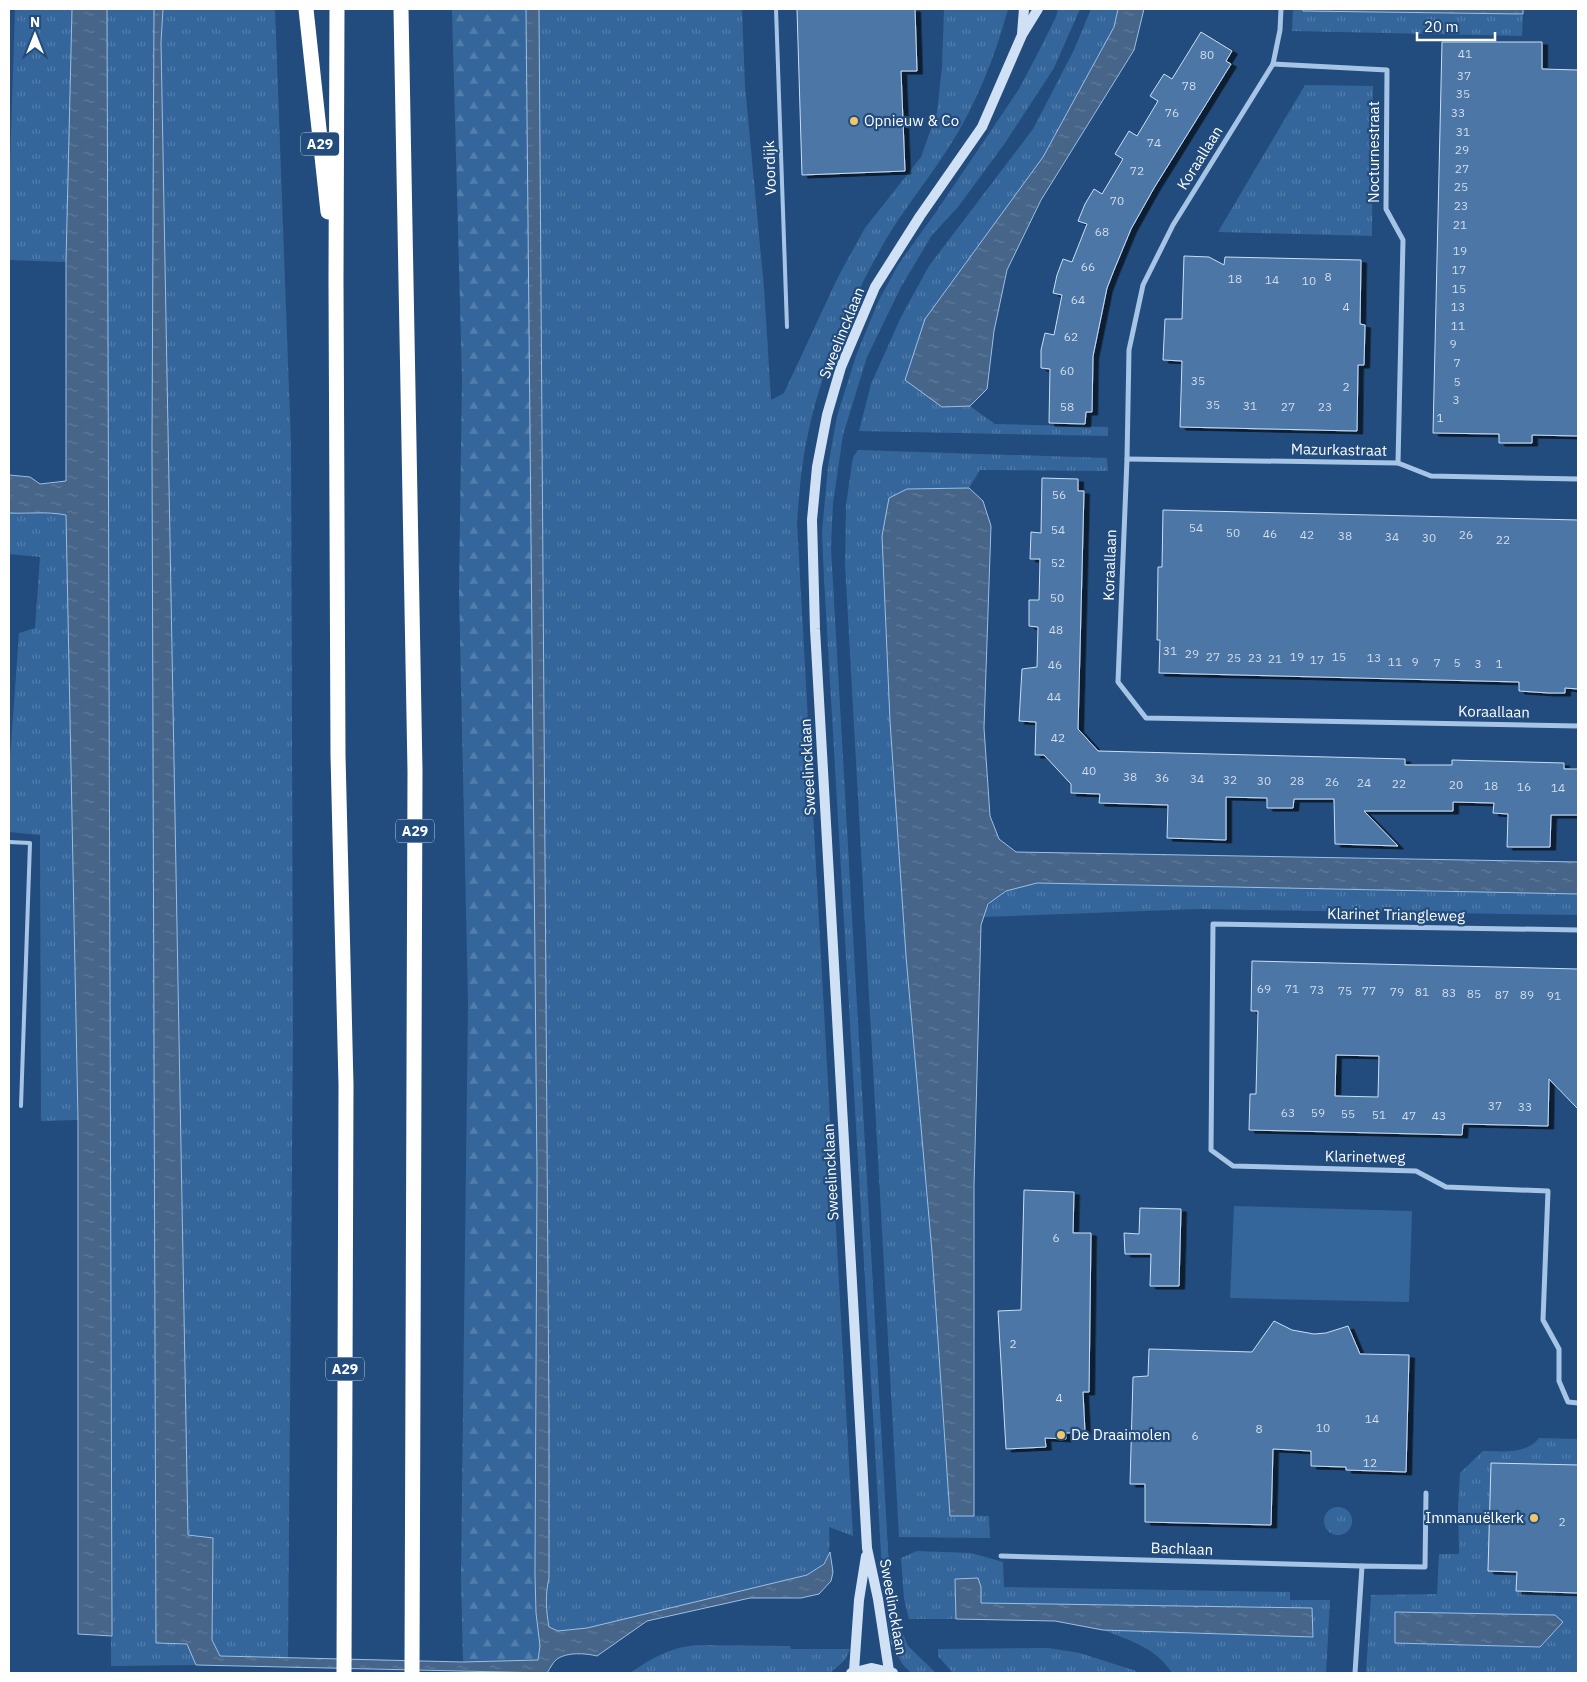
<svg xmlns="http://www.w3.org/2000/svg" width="1587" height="1682" font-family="'IBM Plex Sans',sans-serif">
<defs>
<pattern id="grass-tufts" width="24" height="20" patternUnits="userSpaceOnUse" patternTransform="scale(1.25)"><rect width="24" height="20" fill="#35669b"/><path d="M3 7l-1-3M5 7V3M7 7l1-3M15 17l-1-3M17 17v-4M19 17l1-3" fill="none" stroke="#537daa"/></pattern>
<pattern id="forest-firs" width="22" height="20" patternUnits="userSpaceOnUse" patternTransform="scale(1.25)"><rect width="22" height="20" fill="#35669b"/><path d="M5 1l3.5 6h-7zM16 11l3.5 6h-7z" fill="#537daa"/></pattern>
<pattern id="water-ripples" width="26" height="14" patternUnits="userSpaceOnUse" patternTransform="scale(1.25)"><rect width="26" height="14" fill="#466588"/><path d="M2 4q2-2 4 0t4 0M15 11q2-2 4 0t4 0" fill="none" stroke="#627c9a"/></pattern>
<filter id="shadow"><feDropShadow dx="5.5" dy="3" stdDeviation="0" flood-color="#0009"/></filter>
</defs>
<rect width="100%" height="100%" fill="#224c7d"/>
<g fill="url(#grass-tufts)" fill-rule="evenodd">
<path d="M15,9H72L66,262L9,260V196Z"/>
<path d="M107,9H154L152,446L156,1643L187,1644L196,1665L111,1666Z"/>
<path d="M163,9H275L291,444L293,1030L288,1659L220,1656L212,1640L213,1538L188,1535L161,42Z"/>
<path d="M539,9H742L745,86L764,288L771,400L784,393L838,277L865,228L921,157L937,112L942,67L944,9H1008C995,57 976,105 949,147C929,179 904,208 885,241C847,308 817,378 804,455C800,477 799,500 797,522L853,1536L829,1527C830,1556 832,1559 807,1575L587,1628L558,1631L549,1627C546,1610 545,1595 549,1578V1423Z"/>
<path d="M1058,9H1080L1054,68L1005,143L958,207L932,235L901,287L867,357L843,435L833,503L831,548L888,1550L894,1613L908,1646L936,1673H911L903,1665L891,1644L882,1570L824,579L822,532L828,467L837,416L856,356L878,302L898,265L936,212L1019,89L1039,51L1056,17Z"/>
<path d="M1091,9H1118L1114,27L1043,157L925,319L942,407L970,406L995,424L1108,427V436L859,431L871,384L901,317L929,266L1033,129L1074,50Z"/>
<path d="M1293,9H1303L1304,11L1523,14L1522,36L1292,31Z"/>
<path d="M1305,85L1373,86L1372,236L1218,232Z"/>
<path d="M858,450L1107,458L1108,471L980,470L969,488L907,489L890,721L906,956L932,1252L950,1515L989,1516L990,1538L899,1537L845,564L846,505L853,457Z"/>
<path d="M38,512L66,514L78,1120L41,1121L40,835L9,832V772L19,633L35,628L40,557L9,554V513L27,514Z"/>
<path d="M1037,883L1578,894V915L1198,909L983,917C993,890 1012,889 1037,883Z"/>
<path d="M1539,1438L1578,1439V1673H1366L1371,1595L1437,1594L1439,1554H1459L1458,1506L1460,1473L1483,1451C1502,1451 1526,1455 1539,1438ZM1395,1612L1554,1615L1562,1622L1540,1647L1396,1643Z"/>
<circle cx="1338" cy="1521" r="14"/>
<path d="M917,1551L971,1553L1003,1562L1004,1587L1290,1592V1600H1330L1326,1673H1172C1155,1647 1131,1641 1103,1630L1312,1637V1608L980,1603L981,1587L978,1578L956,1579V1619H909L904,1599L901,1558Z"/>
<path d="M698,1645L790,1646L791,1649H850L845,1660L830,1673H630C652,1658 671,1647 698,1645Z"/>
<path d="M1048,1648L1080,1653L1136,1671L1137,1673H953L938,1656V1649Z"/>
</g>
<path fill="url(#forest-firs)" d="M452,9H526L537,1173L535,1575L536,1613L540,1646L538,1660L463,1662L461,1578L468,1003L459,591L462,378Z"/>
<path fill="#35669b" d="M1234,1206L1412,1211L1409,1302L1230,1298Z"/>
<g fill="url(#water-ripples)" stroke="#9ac0e7">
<path d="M72,9H107L112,1636L78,1634V1120L66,515C46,511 28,514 9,513V475L30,477L40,484L66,481V262Z"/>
<path d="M154,9H163L161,42L188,1535L213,1538L212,1640L220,1656L463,1662L538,1660L540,1646L536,1613L535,1575L537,1173L526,9H539L549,1423V1578C545,1595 546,1610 549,1627L558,1631L587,1628L807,1575L824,1564L830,1552L833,1572L831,1581L819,1594L801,1598H750L647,1621L597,1656C585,1653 567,1652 557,1659C552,1663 550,1669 547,1673L196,1665L187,1644L156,1643L152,446Z"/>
<path d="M1118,9H1144L1134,50L1041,200L1007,270L994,331L987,389L970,406L942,407L905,380L925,319L1043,157L1114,27Z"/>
<path d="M1303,9H1523V14L1303,11Z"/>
<path d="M969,488L983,501L991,526L984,728L990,816L999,839L1016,852L1578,862V894L1037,883L1006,891L988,904L981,925L974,1186V1516H950L932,1252L906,956L890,721L882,536L889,498L907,489Z"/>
<path d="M978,1578L981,1587V1603L1312,1608L1313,1637L1103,1630L1055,1621L956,1619L955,1579Z"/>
<path d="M1395,1612L1555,1615L1563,1622L1540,1647L1395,1643Z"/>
</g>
<g fill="#4b76a6" stroke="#cadef5" fill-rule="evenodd" filter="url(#shadow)">
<path d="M797,9H915L917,71H901L905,171L802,175Z"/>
<path d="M1201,32L1232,51L1226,61L1231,64L1154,188L1131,229L1114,270L1107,288L1093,356L1092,412H1086L1085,424L1049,423L1050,369L1041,368V350L1045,333L1054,335L1062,295L1053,293L1057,275L1063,259L1072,262L1087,224L1078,221L1085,204L1094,189L1102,194L1123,159L1115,154L1129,131L1137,136L1158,101L1150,96L1164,74L1172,79Z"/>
<path d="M1442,42H1542V69L1578,70V436L1532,435V443H1499V434L1433,433Z"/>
<path d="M1184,256L1209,257L1224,265L1225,257L1361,260L1360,324L1365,325L1364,365H1358L1357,431L1180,427L1182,361L1163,360L1165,319H1182Z"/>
<path d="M1042,478L1078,479V491H1084L1078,729L1098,751L1405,759V765H1452V760L1564,763V769H1578V815H1551L1550,847H1507L1508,814L1493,813L1494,803L1453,802V811H1364L1398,846L1335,844L1334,799H1294L1293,808H1267V798L1226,797V840L1167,838L1168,805L1099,803L1100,794L1071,793V784L1058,770L1044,755H1035L1036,722L1019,721L1022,669L1037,667L1038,627L1029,626V600H1039L1040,559H1030L1031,532L1041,533Z"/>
<path d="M1163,510L1578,520V689L1565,688V693H1549L1519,691V682L1159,673L1160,640H1157L1158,567H1162Z"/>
<path d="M1252,961L1578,969V1109L1549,1079L1548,1126L1463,1124L1462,1135L1249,1130L1250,1094H1256L1258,1011H1251ZM1336,1055L1379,1056L1378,1097L1335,1096Z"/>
<path d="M1024,1190L1074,1192L1073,1233H1091L1089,1392H1083L1085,1432L1066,1433V1439L1045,1438L1046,1447L1006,1449L998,1311L1021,1310Z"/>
<path d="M1140,1208L1181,1209L1179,1286H1150L1151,1254H1125L1124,1233L1139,1234Z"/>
<path d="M1274,1321L1292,1330L1314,1334L1326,1333L1348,1326L1360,1354L1409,1355L1406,1472L1346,1470V1467L1311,1466V1451L1273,1449L1271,1525L1145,1522V1484H1130L1133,1377L1148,1376L1149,1349L1252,1352Z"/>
<path d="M1491,1463L1578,1465V1593L1516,1591L1517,1572L1488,1571Z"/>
</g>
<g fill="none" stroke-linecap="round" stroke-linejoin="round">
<g stroke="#a6c5e6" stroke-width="4">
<path d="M776,9L787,327"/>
<path d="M9,842L30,843L21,1106"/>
</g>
<g stroke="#a6c5e6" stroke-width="5">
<path d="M1281,9L1280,30L1273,64L1173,225L1143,285L1129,350L1127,459L1118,682L1146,718L1578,726"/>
<path d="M1273,64L1387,70L1386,209L1403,240L1398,463"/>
<path d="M1127,459L1398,463L1431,476L1578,479"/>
<path d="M1578,930L1213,924L1211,1150L1233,1166L1416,1171L1446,1187L1548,1191L1543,1320L1559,1349V1381L1568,1402L1578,1403"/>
<path d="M1001,1556L1362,1566"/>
<path d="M1355,1673L1362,1566L1425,1567L1426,1493"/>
</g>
<g stroke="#d0e1f5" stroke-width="10">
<path d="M1022,34L1024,9"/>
<path d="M854,1671L859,1600L866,1556"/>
<path d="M889,1671L878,1599L867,1548L815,629L812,520L817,467L827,415L841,367L875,287L920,216L982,127L1022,35L1038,9"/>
<path d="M851,1673L871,1668L893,1673"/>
</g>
<g stroke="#fff" stroke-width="15">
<path d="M306,9L328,212"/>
<path d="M337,9L336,280L338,755L346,1085L344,1673"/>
<path d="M401,9L415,771L412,1673"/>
</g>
</g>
<g fill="#f2c769" stroke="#224c7d" stroke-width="2">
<circle cx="854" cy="121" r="5"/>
<circle cx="1061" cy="1435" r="5"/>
<circle cx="1534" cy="1518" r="5"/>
</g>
<g text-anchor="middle" stroke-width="4.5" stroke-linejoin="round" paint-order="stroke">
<g font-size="12" fill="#d2dde9">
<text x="1465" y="58">41</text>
<text x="1207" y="59">80</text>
<text x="1464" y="80">37</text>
<text x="1189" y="90">78</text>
<text x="1463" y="98">35</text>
<text x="1172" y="117">76</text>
<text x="1458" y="117">33</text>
<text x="1463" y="136">31</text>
<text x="1154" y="147">74</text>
<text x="1462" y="154">29</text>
<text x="1462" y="173">27</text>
<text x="1137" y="175">72</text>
<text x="1461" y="191">25</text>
<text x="1117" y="205">70</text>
<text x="1461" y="210">23</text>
<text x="1460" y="229">21</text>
<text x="1102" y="236">68</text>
<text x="1460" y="255">19</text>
<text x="1088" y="271">66</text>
<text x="1459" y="274">17</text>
<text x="1328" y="281">8</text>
<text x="1235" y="283">18</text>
<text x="1272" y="284">14</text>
<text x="1309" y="285">10</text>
<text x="1459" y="293">15</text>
<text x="1078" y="304">64</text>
<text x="1346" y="311">4</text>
<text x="1458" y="311">13</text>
<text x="1458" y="330">11</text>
<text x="1071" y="341">62</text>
<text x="1453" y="348">9</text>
<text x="1457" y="367">7</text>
<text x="1067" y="375">60</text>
<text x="1198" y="385">35</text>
<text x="1457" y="386">5</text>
<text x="1346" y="391">2</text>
<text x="1456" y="404">3</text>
<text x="1213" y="409">35</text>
<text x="1250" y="410">31</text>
<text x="1067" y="411">58</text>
<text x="1288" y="411">27</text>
<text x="1325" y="411">23</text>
<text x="1440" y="422">1</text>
<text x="1059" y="499">56</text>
<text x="1196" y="532">54</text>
<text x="1058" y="534">54</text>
<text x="1233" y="537">50</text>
<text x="1270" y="538">46</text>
<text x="1307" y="539">42</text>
<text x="1466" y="539">26</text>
<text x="1345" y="540">38</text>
<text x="1392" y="541">34</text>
<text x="1429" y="542">30</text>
<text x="1503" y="544">22</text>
<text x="1058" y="567">52</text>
<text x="1057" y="602">50</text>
<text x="1056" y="634">48</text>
<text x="1170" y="655">31</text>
<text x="1192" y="658">29</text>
<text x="1213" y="661">27</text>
<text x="1297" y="661">19</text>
<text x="1339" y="661">15</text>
<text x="1234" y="662">25</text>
<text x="1255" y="662">23</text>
<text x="1374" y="662">13</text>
<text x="1275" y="663">21</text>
<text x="1317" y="664">17</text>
<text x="1395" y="666">11</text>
<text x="1415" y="666">9</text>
<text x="1437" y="667">7</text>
<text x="1457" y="667">5</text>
<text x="1478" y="668">3</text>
<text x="1499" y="668">1</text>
<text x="1055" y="669">46</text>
<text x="1054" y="701">44</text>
<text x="1058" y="742">42</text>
<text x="1089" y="775">40</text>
<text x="1130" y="781">38</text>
<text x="1162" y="782">36</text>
<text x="1197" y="783">34</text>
<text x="1230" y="784">32</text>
<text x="1264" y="785">30</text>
<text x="1297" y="785">28</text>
<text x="1332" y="786">26</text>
<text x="1364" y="787">24</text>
<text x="1399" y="788">22</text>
<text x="1456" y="789">20</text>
<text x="1491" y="790">18</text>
<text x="1524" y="791">16</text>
<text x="1558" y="792">14</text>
<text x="1264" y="993">69</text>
<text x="1292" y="993">71</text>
<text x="1317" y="994">73</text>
<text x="1345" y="995">75</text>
<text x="1369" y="995">77</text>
<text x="1397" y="996">79</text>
<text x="1422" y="996">81</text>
<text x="1449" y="997">83</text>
<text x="1474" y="998">85</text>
<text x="1502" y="999">87</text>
<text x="1527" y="999">89</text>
<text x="1554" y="1000">91</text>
<text x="1495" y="1110">37</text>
<text x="1525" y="1111">33</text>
<text x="1288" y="1117">63</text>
<text x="1318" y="1117">59</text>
<text x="1348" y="1118">55</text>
<text x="1379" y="1119">51</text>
<text x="1409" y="1120">47</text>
<text x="1439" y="1120">43</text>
<text x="1056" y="1242">6</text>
<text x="1013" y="1348">2</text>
<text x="1059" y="1402">4</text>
<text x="1372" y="1423">14</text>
<text x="1323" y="1432">10</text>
<text x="1259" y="1433">8</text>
<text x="1195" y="1440">6</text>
<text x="1370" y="1467">12</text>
<text x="1562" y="1526">2</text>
</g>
<g fill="#224c7d" stroke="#bdc9d8" stroke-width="1">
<rect x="301" y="132.5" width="38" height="23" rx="4"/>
<rect x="396" y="819.5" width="38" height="23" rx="4"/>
<rect x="326" y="1357.5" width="38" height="23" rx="4"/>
</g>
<g font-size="14" font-weight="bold" fill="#fff">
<text x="320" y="149">A29</text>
<text x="415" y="836">A29</text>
<text x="345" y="1374">A29</text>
</g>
<g font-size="15" fill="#fff" stroke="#224c7d" text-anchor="start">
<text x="864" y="126">Opnieuw &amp; Co</text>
<text x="1071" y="1440">De Draaimolen</text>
<text x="1524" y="1523" text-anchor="end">Immanuëlkerk</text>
</g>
<g font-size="15" fill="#fff" stroke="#224c7d">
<text transform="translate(1374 152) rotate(-90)" y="5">Nocturnestraat</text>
<text transform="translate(1200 158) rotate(-58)" y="5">Koraallaan</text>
<text transform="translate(770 168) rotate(-92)" y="5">Voordijk</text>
<text transform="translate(842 333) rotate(-68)" y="5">Sweelincklaan</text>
<text transform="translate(1339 450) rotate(1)" y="5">Mazurkastraat</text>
<text transform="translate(1110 565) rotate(-88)" y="5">Koraallaan</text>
<text transform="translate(1494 712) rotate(1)" y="5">Koraallaan</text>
<text transform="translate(808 767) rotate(-93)" y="5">Sweelincklaan</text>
<text transform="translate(1396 915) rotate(1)" y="5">Klarinet Triangleweg</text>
<text transform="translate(1365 1157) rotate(1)" y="5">Klarinetweg</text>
<text transform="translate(831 1172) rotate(-93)" y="5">Sweelincklaan</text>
<text transform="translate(1182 1549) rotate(2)" y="5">Bachlaan</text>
<text transform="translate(893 1607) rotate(80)" y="5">Sweelincklaan</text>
</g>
</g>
<rect width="1587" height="1682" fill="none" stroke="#ffffff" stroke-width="20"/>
<g transform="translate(35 35)" stroke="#224c7d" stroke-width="4" paint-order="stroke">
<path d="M0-4L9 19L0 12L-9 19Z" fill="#ffffff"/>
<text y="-8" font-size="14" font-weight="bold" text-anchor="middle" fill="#ffffff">N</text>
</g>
<path d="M1417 32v8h78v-8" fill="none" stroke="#ffffff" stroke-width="2.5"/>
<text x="1424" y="32" font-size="15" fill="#ffffff" stroke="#224c7d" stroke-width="4" paint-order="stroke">20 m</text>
</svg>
